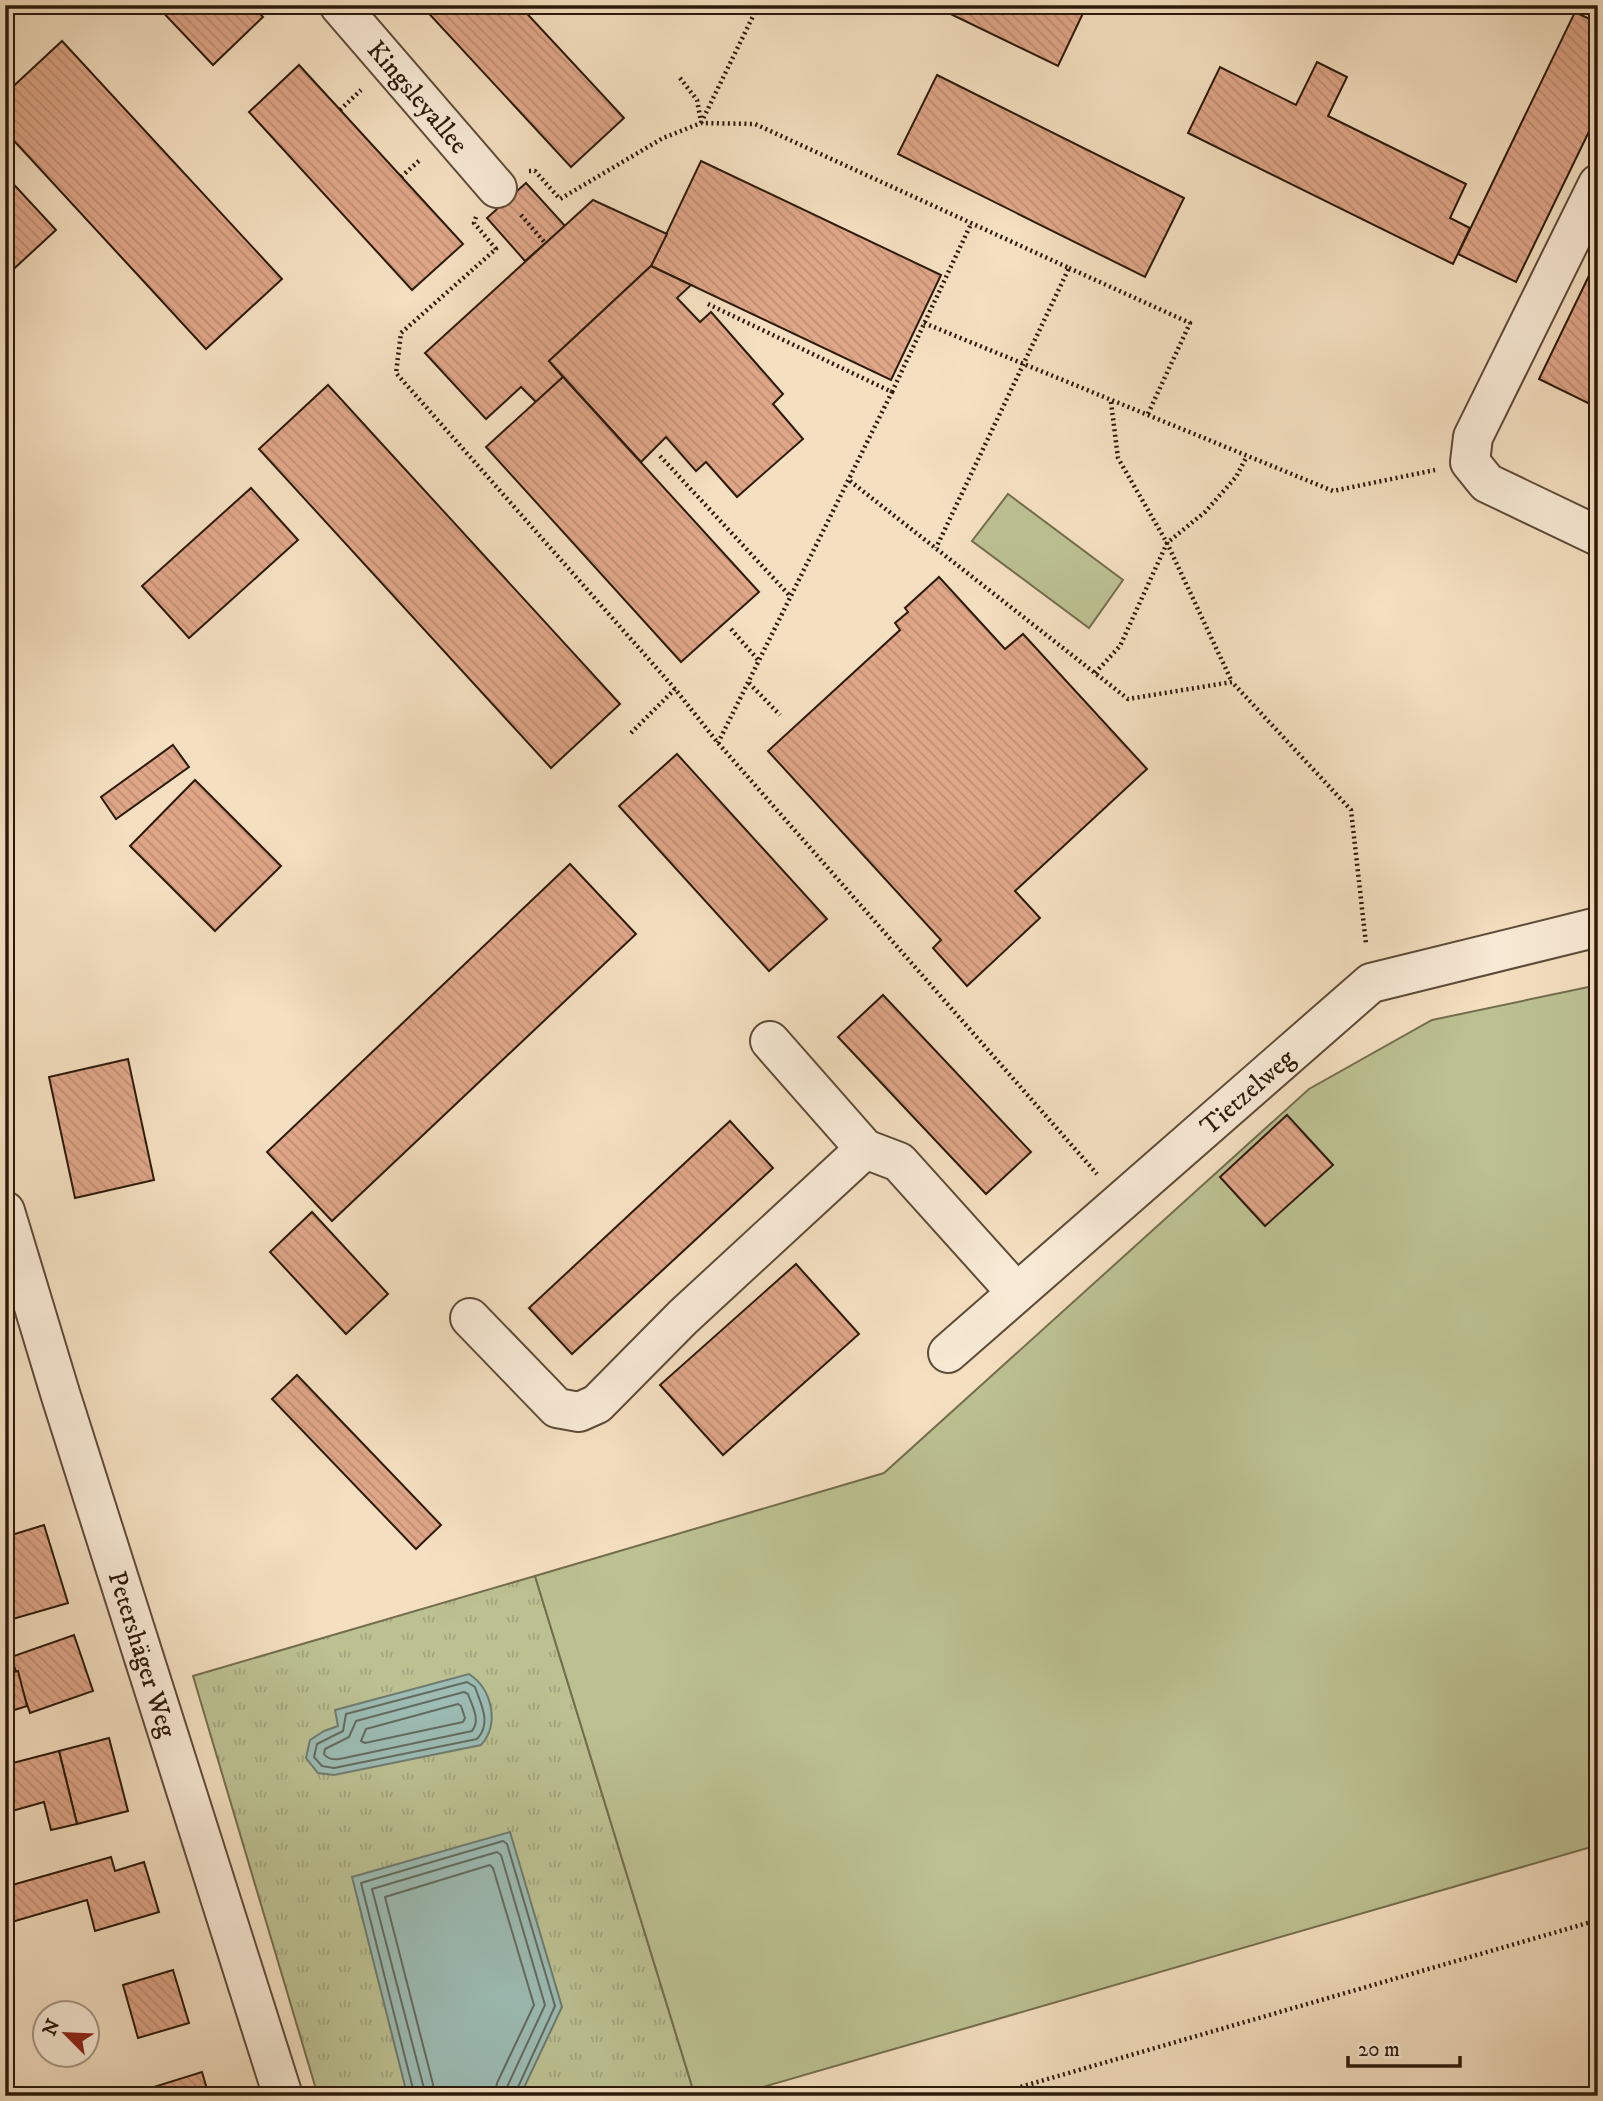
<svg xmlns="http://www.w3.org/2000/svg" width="1603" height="2101" font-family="'IM FELL DW Pica',serif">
<defs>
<pattern id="grass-tufts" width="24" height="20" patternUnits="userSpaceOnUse" patternTransform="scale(1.75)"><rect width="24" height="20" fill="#bcc192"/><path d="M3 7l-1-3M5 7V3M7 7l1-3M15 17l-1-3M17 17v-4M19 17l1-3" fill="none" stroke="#a2a57d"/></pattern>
<pattern id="building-back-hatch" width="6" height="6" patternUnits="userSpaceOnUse" patternTransform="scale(1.75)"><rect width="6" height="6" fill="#dfa688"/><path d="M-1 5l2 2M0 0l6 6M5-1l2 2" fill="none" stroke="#c08e74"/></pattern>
</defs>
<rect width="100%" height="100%" fill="#f4dfc0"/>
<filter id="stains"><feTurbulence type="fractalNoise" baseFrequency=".00286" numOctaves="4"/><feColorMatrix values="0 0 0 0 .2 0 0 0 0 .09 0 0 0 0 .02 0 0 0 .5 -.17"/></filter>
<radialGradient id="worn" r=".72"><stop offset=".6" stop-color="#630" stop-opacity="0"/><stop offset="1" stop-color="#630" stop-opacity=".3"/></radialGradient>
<path fill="url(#grass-tufts)" stroke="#746e4e" stroke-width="2" d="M535,1576L695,2096H318L193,1676Z"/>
<g fill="#bcc192" stroke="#746e4e" stroke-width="2">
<path d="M1008,494L1123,580L1089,628L972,541Z"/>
<path d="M1598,985V1845L732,2096H695L535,1576L884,1473L1309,1089L1432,1020Z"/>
</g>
<g fill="#9cbcb4" stroke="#6f7b70" stroke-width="2">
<path d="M469,1674C492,1689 500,1724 481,1745L334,1775L318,1773L306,1758L310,1740L324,1731L338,1726L335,1710Z"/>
<path d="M510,1832L562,2007L520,2096H413L406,2090L352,1877Z"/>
</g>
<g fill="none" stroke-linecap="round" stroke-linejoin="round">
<g stroke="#646b60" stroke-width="2">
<path d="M467,1682L475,1687C481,1705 492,1723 477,1739L334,1768L322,1766L314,1757L317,1744L343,1731L346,1714Z"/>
<path d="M464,1692L468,1694C472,1706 481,1720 472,1731L349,1757C340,1759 330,1762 324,1754L325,1749L349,1737L356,1721Z"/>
<path d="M458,1704L461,1706L465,1718L463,1722L365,1743L361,1741L366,1729Z"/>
<path d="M417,2096L412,2085L361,1883L503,1841L507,1844L555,2006L514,2096"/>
<path d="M426,2096L372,1889L497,1852L501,1855L545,2005L507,2087L505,2096"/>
<path d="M436,2096L385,1897L490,1865L493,1868L534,2005L497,2083L495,2096"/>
</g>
</g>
<g fill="url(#building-back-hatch)" stroke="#2c1a0b" stroke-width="2">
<path d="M156,5H252L263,17L213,65Z"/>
<path d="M421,5H519L624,118L571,167Z"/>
<path d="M932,5H1084L1086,7L1058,66Z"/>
<path d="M1575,12L1598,23V113L1516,282L1458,254Z"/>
<path d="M62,41L282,279L206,349L5,131V94Z"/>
<path d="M1317,62L1347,77L1328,116L1466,184L1450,218L1470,228L1453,264L1188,133L1220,67L1296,105Z"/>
<path d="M299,65L463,244L412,290L249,112Z"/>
<path d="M937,75L1184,198L1145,277L898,154Z"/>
<path d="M701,161L941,275L891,380L651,266Z"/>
<path d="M5,175L56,230L5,277Z"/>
<path d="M526,183L565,226L525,261L487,218Z"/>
<path d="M593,200L667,234L651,266L549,361L563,377L536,402L521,387L486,419L425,353Z"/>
<path d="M1598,257V408L1539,379Z"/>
<path d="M651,266L691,285L677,298L700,322L711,312L783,394L773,404L803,439L737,497L706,462L696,471L666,437L641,462L549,361Z"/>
<path d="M563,377L759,592L681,662L486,447Z"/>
<path d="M328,385L620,704L551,768L259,449Z"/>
<path d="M251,488L298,540L189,638L142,586Z"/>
<path d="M939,577L1005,649L1023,634L1147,769L1015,891L1040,918L967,986L933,948L941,940L768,751L900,630L895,623L908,612L905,608Z"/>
<path d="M173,745L189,767L116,819L101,797Z"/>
<path d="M677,754L827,919L769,971L619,806Z"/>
<path d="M195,780L281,866L215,931L130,846Z"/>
<path d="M570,864L636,934L332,1221L267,1152Z"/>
<path d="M883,995L1031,1152L986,1194L838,1037Z"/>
<path d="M128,1059L154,1180L75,1198L49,1077Z"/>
<path d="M1287,1115L1333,1165L1265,1226L1220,1177Z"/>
<path d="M730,1121L773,1168L572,1354L529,1308Z"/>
<path d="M312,1212L388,1294L346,1334L270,1252Z"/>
<path d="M796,1264L859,1334L723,1455L660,1385Z"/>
<path d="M297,1375L441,1525L416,1549L272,1399Z"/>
<path d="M44,1525L68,1603L6,1621L5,1537Z"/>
<path d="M74,1635L93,1691L30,1713L11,1657Z"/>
<path d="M18,1671L27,1706L5,1713V1674Z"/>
<path d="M109,1738L128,1811L77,1824L59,1751Z"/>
<path d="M59,1751L77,1824L51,1830L44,1802L5,1813V1765Z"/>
<path d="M111,1857L115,1871L144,1862L159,1912L95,1931L87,1900L5,1924V1887Z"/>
<path d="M173,1970L189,2023L138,2038L123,1985Z"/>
<path d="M202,2072L209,2096H147L144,2090Z"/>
</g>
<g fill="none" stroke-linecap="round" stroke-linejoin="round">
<defs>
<g id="minor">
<path id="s1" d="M339,5L497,188"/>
<path d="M1598,184L1473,437L1470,462L1487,483L1598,536"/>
<path d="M770,1041L865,1149L899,1162L1016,1292"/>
<path id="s2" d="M5,1211L60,1393L283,2096"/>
<path d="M470,1318L557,1408L579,1412L597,1404L683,1317L865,1149"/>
<path id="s3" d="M948,1353L1371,983L1598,927"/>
</g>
</defs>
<use href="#minor" stroke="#5e4b38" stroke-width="42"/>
<g stroke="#2c1a0b" stroke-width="4.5" stroke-dasharray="2 3.5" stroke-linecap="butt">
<path d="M680,78L697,100L701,122"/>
<path d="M340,110L361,90"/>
<path d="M701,123L756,10L752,5"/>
<path d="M529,171H535L560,199L663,138L701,123L755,124L1069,268L936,548"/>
<path d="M401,177L421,159"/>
<path d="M521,215L545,243"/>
<path d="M476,217L474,223L496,249L401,333L396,373L675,689L718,743L1097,1174"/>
<path d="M1069,268L1190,323L1147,416"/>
<path d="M708,304L892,392L718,743"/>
<path d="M924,323L1333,491L1435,470"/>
<path d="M892,392L971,224"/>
<path d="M1111,402L1118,458L1167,543L1232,682"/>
<path d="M660,456L791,597"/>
<path d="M850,481L1128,699L1232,682L1351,810L1366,944"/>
<path d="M731,629L759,661"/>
<path d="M1095,673L1120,646L1167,543L1205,512L1236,477L1247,456"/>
<path d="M749,683L780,715"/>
<path d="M631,733L675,689"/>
<path d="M989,2096L1598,1920"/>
</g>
<use href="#minor" stroke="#f8ead6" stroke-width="38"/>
</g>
<g text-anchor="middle" stroke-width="6" stroke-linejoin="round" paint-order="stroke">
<g font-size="26" fill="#2c1a0b" stroke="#f8ead6">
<text dy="9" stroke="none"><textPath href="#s1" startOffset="121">Kingsleyallee</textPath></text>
<text dy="9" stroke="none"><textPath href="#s3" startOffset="397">Tietzelweg</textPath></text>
<text dy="9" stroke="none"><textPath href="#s2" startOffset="464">Petershäger Weg</textPath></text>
</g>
</g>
<rect width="1603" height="2101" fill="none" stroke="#f4dfc0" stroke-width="28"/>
<rect x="7" y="7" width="1589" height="2087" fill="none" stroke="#2c1a0b" stroke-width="3.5"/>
<rect x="14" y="14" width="1575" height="2073" fill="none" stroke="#2c1a0b" stroke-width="2"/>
<g transform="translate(66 2034) rotate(294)"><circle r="33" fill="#f8ead6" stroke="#a69785" stroke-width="2"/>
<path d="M0-5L12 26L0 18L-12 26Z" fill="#8f2418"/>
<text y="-10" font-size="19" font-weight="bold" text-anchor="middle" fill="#2c1a0b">N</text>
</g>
<path d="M1348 2056v10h112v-10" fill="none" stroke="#2c1a0b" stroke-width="3.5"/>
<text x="1358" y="2056" font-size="21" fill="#2c1a0b" stroke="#f8ead6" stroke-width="5" paint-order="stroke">20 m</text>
<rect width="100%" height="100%" filter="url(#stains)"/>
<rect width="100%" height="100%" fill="url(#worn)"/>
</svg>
